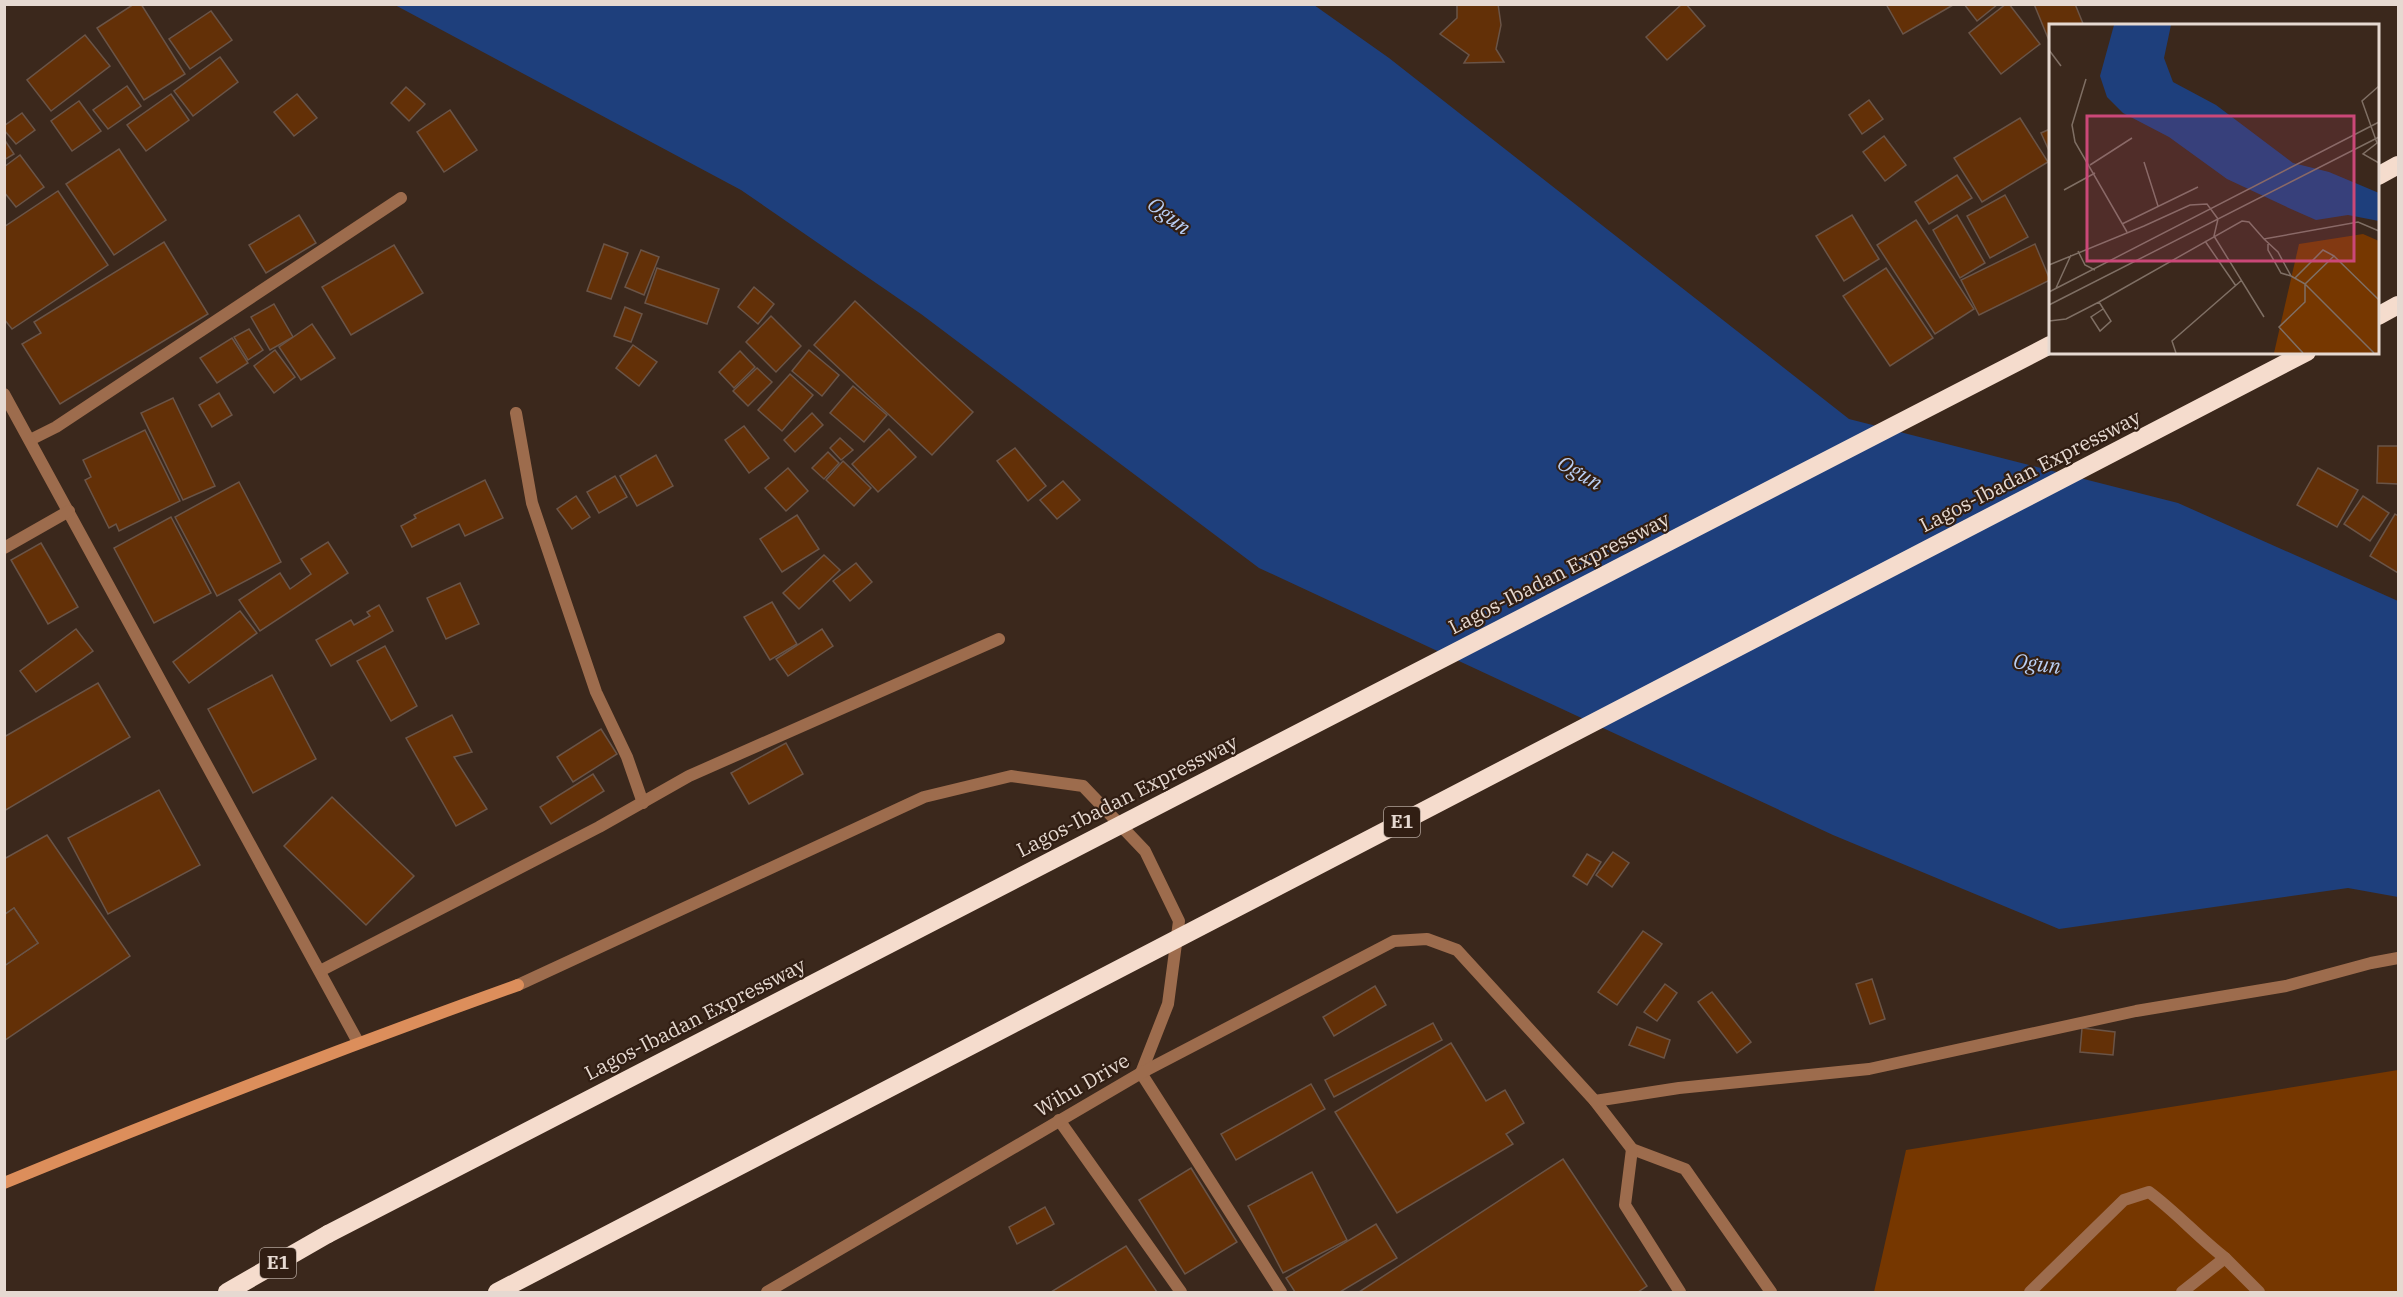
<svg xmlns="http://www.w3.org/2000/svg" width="2403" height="1297" font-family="'IBM Plex Serif',serif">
<rect width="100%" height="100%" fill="#3b281c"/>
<path fill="#763700" d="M2398,1070V1292H1874L1906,1150Z"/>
<path fill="#1e3f7c" d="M395,5H1314L1389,58L1849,419L2178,503L2398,601V897L2348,888L2059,929L1833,835L1259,568L921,314L741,190Z"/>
<g fill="#633007" stroke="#6a5447" stroke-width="1.5">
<path d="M134,4H141L185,74L144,100L97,28Z"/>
<path d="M1457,4H1498L1501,25L1496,49L1504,62L1464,63L1469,55L1440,34L1457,18Z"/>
<path d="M1682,4H1686L1705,26L1667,60L1646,37Z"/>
<path d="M1886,4H1952L1953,5L1903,34Z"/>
<path d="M1964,4H1998L1977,21Z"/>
<path d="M2006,4H2009L2040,44L2001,74L1969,33Z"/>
<path d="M2034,4H2075L2084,26H2050V43Z"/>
<path d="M211,11L232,40L190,69L169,39Z"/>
<path d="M85,35L110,66L51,111L27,80Z"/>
<path d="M220,57L238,82L193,116L174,91Z"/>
<path d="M127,86L141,106L108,129L93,110Z"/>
<path d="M406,87L425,104L409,121L391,103Z"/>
<path d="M171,94L189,120L146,151L127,125Z"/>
<path d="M297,94L317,118L294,136L274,112Z"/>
<path d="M1869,100L1883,119L1862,134L1849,115Z"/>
<path d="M79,101L101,131L72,151L51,121Z"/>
<path d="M450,110L477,150L444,172L417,132Z"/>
<path d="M22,113L35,130L16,144L4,130V126Z"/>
<path d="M2020,118L2048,162L1982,202L1954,158Z"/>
<path d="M2050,129V153L2041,133Z"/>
<path d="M1884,136L1906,165L1885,181L1863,152Z"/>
<path d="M4,139L14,154L4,160Z"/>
<path d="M119,149L166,220L114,255L66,184Z"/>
<path d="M20,155L44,187L16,207L4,192V167Z"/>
<path d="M1957,175L1972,198L1929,224L1915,202Z"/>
<path d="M58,191L108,265L12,329L4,319V227Z"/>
<path d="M2005,195L2028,237L1990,258L1967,216Z"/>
<path d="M299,215L316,243L266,273L249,245Z"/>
<path d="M1852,215L1879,259L1844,281L1816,236Z"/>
<path d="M1957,215L1985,263L1960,278L1933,230Z"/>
<path d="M1916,220L1974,309L1935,334L1877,245Z"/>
<path d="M164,242L208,314L60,404L22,344L41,333L34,322Z"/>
<path d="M604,244L628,253L611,299L587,291Z"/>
<path d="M2035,244L2050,280L1979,315L1961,280Z"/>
<path d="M394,245L423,293L351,335L322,287Z"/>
<path d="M641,250L659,257L644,295L625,287Z"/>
<path d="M657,268L719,289L707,324L645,303Z"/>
<path d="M1886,268L1933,338L1890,366L1843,296Z"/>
<path d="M754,287L774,304L758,324L738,307Z"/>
<path d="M855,301L973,412L932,455L814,345Z"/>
<path d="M274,304L293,337L270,350L251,317Z"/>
<path d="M625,307L642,314L631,342L614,336Z"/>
<path d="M771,316L801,346L776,372L746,342Z"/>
<path d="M312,324L335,358L301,380L279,347Z"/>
<path d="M249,329L263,350L248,360L234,337Z"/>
<path d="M232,338L248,363L217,383L200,358Z"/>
<path d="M633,345L657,362L639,386L616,368Z"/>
<path d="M275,350L295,377L274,393L254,366Z"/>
<path d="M809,350L839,375L822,396L792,371Z"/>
<path d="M740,351L755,367L734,388L719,372Z"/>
<path d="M757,368L772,382L748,406L733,391Z"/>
<path d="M790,374L813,395L782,431L758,410Z"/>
<path d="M853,386L887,415L864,442L830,413Z"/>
<path d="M219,393L232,415L212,427L199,405Z"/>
<path d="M173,398L215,486L183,500L141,413Z"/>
<path d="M812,413L823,425L795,452L784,440Z"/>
<path d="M744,426L769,458L749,473L725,440Z"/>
<path d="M889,429L916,457L878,492L852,464Z"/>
<path d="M145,430L180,501L119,531L116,524L109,528L85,480L91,477L83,460Z"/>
<path d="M840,438L853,450L841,460L830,448Z"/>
<path d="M2378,446H2398V484L2377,483Z"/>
<path d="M1015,448L1046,486L1028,501L997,461Z"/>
<path d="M828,452L839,463L824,479L812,468Z"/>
<path d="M656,455L673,486L637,506L620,476Z"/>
<path d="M843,461L871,488L854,506L826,480Z"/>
<path d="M788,468L808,491L786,511L765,488Z"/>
<path d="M2318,468L2358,490L2337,527L2297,505Z"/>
<path d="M615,476L627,497L599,513L587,492Z"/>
<path d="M485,480L503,518L465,536L459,524L412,547L401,526L416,518L414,515Z"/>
<path d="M1063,481L1080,500L1057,519L1040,500Z"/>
<path d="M239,482L281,562L217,596L175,517Z"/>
<path d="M576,496L590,517L572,529L557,509Z"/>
<path d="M2363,496L2389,513L2370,541L2344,524Z"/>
<path d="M2395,514L2398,516V573L2370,556Z"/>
<path d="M797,515L819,549L782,572L760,539Z"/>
<path d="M171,517L211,593L154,623L114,548Z"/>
<path d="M328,542L348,573L260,631L239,600L280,573L290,589L311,574L301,559Z"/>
<path d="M41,543L78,607L48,624L11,560Z"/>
<path d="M824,555L840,570L799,609L783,593Z"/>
<path d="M856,563L872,582L850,601L833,581Z"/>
<path d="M460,583L479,624L446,639L427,598Z"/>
<path d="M772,602L797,644L770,660L744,617Z"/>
<path d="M379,605L393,631L331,666L316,640L351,620L354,625L370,616L367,612Z"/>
<path d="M240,611L257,633L189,683L173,662Z"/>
<path d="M76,629L93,651L36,692L20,671Z"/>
<path d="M822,629L833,646L788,676L776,659Z"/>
<path d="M385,646L417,706L391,721L357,661Z"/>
<path d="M272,675L316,759L253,793L208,709Z"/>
<path d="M98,683L130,737L4,811V737Z"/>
<path d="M452,715L472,752L454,757L487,809L456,826L406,738Z"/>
<path d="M601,729L617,754L573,782L557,757Z"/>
<path d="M786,743L803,774L749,804L731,773Z"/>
<path d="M593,774L604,791L551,824L540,807Z"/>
<path d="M159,790L200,865L108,914L68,838Z"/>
<path d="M332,797L414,876L366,925L284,846Z"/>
<path d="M47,835L130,956L5,1040L4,966L38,943L14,908L4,915V859Z"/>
<path d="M1613,852L1629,863L1612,887L1596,875Z"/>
<path d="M1587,854L1601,862L1587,885L1573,876Z"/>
<path d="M14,908L38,943L4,966V915Z"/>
<path d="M1643,931L1662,944L1617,1005L1598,992Z"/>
<path d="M1872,979L1885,1019L1870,1024L1856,984Z"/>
<path d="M1665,984L1677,993L1657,1021L1644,1012Z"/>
<path d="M1375,986L1386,1005L1334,1036L1323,1017Z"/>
<path d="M1712,992L1751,1042L1737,1053L1698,1002Z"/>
<path d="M1433,1023L1442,1040L1334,1097L1325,1080Z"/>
<path d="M1637,1027L1670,1040L1664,1058L1629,1045Z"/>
<path d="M2082,1028L2115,1032L2113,1055L2080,1052Z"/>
<path d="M1451,1043L1486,1101L1505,1090L1524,1123L1506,1134L1513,1144L1397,1213L1335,1112Z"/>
<path d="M1311,1084L1325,1109L1236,1160L1221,1134Z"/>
<path d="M1563,1159L1647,1286L1638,1292H1359Z"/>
<path d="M1191,1168L1237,1242L1185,1274L1139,1200Z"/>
<path d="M1312,1172L1347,1240L1283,1273L1248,1206Z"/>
<path d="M1045,1207L1054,1224L1017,1244L1009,1227Z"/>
<path d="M1376,1224L1397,1258L1340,1292H1295L1286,1278Z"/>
<path d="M1126,1246L1157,1292H1051Z"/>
</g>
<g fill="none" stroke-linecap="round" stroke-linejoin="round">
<g stroke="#9d6c4d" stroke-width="12">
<path d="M516,413L532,503L596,692L627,757L643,803"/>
<path d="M30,440L56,427L401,198"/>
<path d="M1141,1073L1281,1292"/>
<path d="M1595,1101L1632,1149L1685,1169L1771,1292"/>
<path d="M1059,1120L1181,1292"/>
<path d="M1632,1149L1625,1205L1680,1292"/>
<path d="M2225,1258L2259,1292"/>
<path d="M2030,1292L2124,1200L2149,1192C2176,1212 2198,1237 2225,1258L2182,1292"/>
</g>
<g stroke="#9d6c4d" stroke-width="12">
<path d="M4,394L358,1042"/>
<path d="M4,548L69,511"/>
<path d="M320,971L599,827L689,776L999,639"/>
<path d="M518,985L924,797L1011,776L1083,786L1145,851L1179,921L1168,1004L1141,1073"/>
<path d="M767,1292L1141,1073L1394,941L1427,939L1457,950L1595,1101L1679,1088L1869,1069L2136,1011L2286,986L2371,963L2398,958"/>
</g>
<path stroke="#dc8e5b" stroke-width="12" d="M4,1183C174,1113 345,1047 518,985"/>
<g stroke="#f5dccd" stroke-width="18">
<path d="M2378,176L2398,165"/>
<path d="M2378,316L2398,305"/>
<path d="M227,1292L328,1234"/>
</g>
<g stroke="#f5dccd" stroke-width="18">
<path d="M328,1234L2050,345"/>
<path d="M497,1292L2307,352"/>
</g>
</g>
<g text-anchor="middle" stroke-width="4.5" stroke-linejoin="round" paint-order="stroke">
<g fill="#311e13" stroke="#b0a198" stroke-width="1.5">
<rect x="1384" y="807" width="36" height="30" rx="4.5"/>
<rect x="260" y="1248" width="36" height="30" rx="4.5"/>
</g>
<g font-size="18" font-weight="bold" fill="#e6d9d1">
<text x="1402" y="828">E1</text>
<text x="278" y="1269">E1</text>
</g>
<g font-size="20" fill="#e6d9d1" stroke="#311e13">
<text transform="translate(2030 471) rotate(-27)" y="7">Lagos-Ibadan Expressway</text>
<text transform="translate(1559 573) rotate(-27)" y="7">Lagos-Ibadan Expressway</text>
<text transform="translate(1127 796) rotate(-27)" y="7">Lagos-Ibadan Expressway</text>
<text transform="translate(695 1019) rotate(-27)" y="7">Lagos-Ibadan Expressway</text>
<text transform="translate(1082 1085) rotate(-30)" y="7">Wihu Drive</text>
</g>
<g font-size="21" font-style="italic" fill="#b9cef3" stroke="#311e13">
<text transform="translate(1169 216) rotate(37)" y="7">Ogun</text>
<text transform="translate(1580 473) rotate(30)" y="7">Ogun</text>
<text transform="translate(2037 664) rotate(7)" y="7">Ogun</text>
</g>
</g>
<g transform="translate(2049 24)">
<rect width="330" height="330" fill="#3b281c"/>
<path d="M314,210L330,217V329H225L250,220Z" fill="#763700"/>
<path d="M65,1H122L115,34L124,58L167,81L244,139L280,148L330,169V197L299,191L267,196L242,185L178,155L120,113L74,89L58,73L51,52Z" fill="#1e3f7c"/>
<path fill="none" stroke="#7f6f64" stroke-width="1.5" d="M0,26L12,42M37,55L23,101L26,118L78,208M330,62L313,77L328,119L314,130L330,139M95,138L109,182M41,141L83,114M15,166L46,149M73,200L149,163M95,202L141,181L158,180L169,195L165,212L215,293M215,215L229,228L242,252L232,249L219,226V220M156,217L187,262M29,227L36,241L46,246M285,232L330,276M0,241L95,202M242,252L256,260L285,232L274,226L246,254M256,260L325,329M7,264L22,231M0,268L330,98M50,278L62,297L51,307L42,293L54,285M0,281L330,113M0,297L17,295L50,278L193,197L200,198L215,215L309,198L330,207M127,329L123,317L193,256M254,329L230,303L256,278V260"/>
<path fill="#cb4878" fill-opacity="0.15" stroke="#cb4878" stroke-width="3" d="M38,92H305V237H38Z"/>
<rect width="330" height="330" fill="none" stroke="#e6d9d1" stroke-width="3"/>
</g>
<rect width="2403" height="1297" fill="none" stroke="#e6d9d1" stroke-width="12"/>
</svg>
